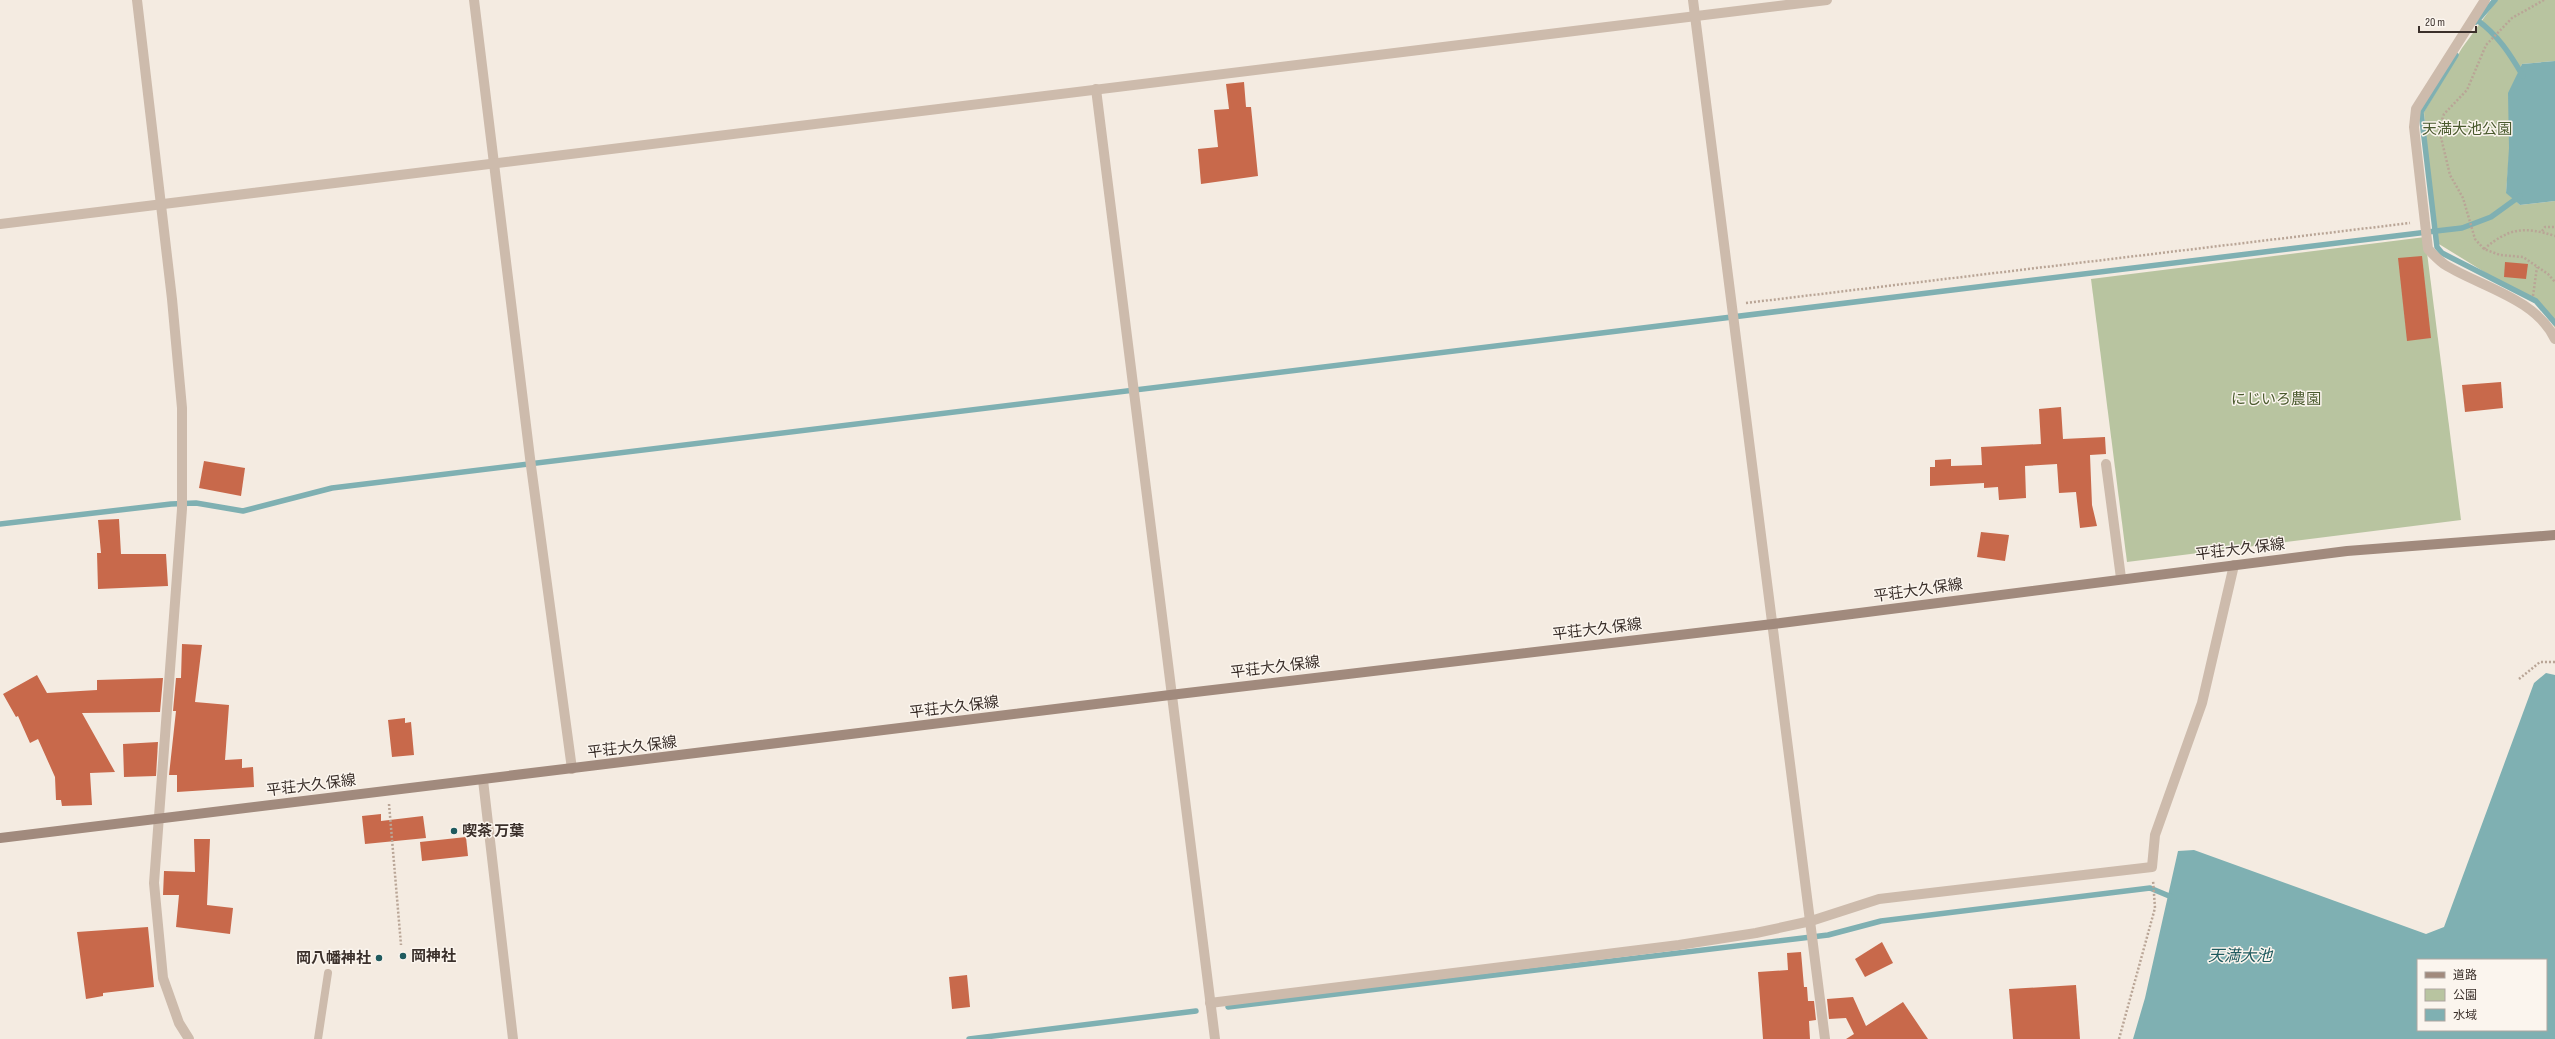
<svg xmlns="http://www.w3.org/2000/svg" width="2555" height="1039" font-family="'Sofia Sans Condensed','Noto Sans JP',sans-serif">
<rect width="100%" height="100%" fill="#f4ebe1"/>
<g fill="#b8c4a0">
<path d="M2497,0H2555V61L2522,64L2516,78L2506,192L2520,205L2555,201V328L2543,308L2434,241L2424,112L2462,48Z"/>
<path d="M2425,237L2461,520L2127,562L2091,279Z"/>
</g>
<g fill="#7fb0b2" fill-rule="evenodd">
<path d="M2555,61V201L2520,205L2506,193L2509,148L2508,93L2522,64Z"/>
<path d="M2546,673L2555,675V1039H2133L2145,998L2178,851L2194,850L2426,934L2444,927L2534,683ZM2418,960H2546V1030H2418Z"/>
</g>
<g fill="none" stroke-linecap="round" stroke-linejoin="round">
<g stroke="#7fb0b2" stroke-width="5.5">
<path d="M2477,20C2498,35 2510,54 2523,76"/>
<path d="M2476,22L2495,0"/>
<path d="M2456,55L2421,112L2437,247L2442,253L2536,301L2555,323"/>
<path d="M0,524L171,504L196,503L243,511L332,488L2436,231L2462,228L2491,217L2520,196"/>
<path d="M1228,1007L1828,935L1881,921L2150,888L2174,898"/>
<path d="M969,1039L1196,1011"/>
</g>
</g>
<g fill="#c8694b">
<path d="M1244,82L1246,107H1251L1258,176L1201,184L1198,149L1218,147L1214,110L1229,109L1226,84Z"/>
<path d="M2422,256L2431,338L2407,341L2398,258Z"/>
<path d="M2505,262L2528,264L2526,279L2504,277Z"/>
<path d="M2501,382L2503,408L2465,412L2462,385Z"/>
<path d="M2061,407L2063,439L2105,437L2106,454L2090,455L2092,505L2097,526L2080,528L2076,492L2059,493L2057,464L2025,466L2026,498L1999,500L1998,487L1984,488V483L1930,486V467H1935V460L1951,459V466L1982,465L1981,447L2041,444L2039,409Z"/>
<path d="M204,461L245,468L241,496L199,488Z"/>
<path d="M119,519L121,554H166L168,586L98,589L97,553H101L98,520Z"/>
<path d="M1981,532L2009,535L2005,561L1977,557Z"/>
<path d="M182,644L202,645L195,702L229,705L225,760L242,759V768L253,767L254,787L177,792V775H169L176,711H173L176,678H181Z"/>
<path d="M37,675L47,693L97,690V680L163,678L160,712L82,713L115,772L90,773L92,805L62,806L61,800H56L55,777L38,739L30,743L18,716L16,717L3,694Z"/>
<path d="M405,718V723L411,722L414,755L392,757L388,720Z"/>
<path d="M158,742L156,776L124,777L123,744Z"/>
<path d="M381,814V821L423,816L426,838L365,844L362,816Z"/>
<path d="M466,837L468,856L422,861L420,842Z"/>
<path d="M194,839H210L207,905L233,908L230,934L176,927L179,895H163L164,871L195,872Z"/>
<path d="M148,927L154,987L103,993V996L86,999L77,932Z"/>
<path d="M1882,942L1893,963L1865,977L1855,959Z"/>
<path d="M1801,952L1804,987H1807L1808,1001H1814L1816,1020L1809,1021L1810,1039H1763L1758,972L1788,970L1787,953Z"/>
<path d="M967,975L970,1007L952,1009L949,977Z"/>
<path d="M2076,985L2080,1039H2013L2009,989Z"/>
<path d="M1853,997L1866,1026L1903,1002L1928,1039H1846L1854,1034L1846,1018L1829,1019L1827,999Z"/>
</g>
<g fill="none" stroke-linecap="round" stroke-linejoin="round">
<g stroke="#b9a596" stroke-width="2.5" stroke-dasharray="2 2" stroke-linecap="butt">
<path d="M2544,0L2512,18L2486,45L2467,90L2444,114L2439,129L2450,175L2463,198L2475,239L2484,249L2500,255L2523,257L2548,274L2555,282"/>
<path d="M2429,123L2441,125"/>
<path d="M2542,231L2545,227H2555"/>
<path d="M2484,249C2509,228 2524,226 2555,236"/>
<path d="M2533,296L2537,267"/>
<path d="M1746,303L2410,223"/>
<path d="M2519,679L2540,662H2555"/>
<path d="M389,804L401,945"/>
<path d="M2119,1039L2155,908L2153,880"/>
</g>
<path stroke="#cdbbac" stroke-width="8" d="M318,1039L328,973"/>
<g stroke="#cdbbac" stroke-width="10">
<path d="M137,0L172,299L182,408V509L154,883L163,978L179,1023L189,1039"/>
<path d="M474,0L531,466L572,769"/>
<path d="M2485,0L2416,109L2414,127L2428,249C2434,255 2440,262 2447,266C2482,287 2536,299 2555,339"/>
<path d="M1096,89L1215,1039"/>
<path d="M0,224L1827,0"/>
<path d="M2106,464L2121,578"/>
<path d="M483,780L513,1039"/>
<path d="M1210,1003L1679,945L1756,933L1811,921L1879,899L2152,867L2155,835L2202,703L2234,565"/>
</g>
<path stroke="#cdbbac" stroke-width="10" d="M1693,0L1825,1039"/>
<path stroke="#a18a7d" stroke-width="10" d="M0,838L1170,695L1773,624L2347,551L2555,535"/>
</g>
<g fill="#1f5a5e" stroke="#fbf5ee" stroke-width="1.5">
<circle cx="454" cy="831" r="4"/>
<circle cx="403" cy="956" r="4"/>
<circle cx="379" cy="958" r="4"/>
</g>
<g text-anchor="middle" stroke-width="3" stroke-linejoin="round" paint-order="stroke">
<g font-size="15" fill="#4a5a2e" stroke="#fbf5ee">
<text x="2467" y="134">天満大池公園</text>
<text x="2276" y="404">にじいろ農園</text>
</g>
<g font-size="15" fill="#3b302b" stroke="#fbf5ee">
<text transform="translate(2240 549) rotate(-7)" y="5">平荘大久保線</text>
<text transform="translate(1918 590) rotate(-8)" y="5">平荘大久保線</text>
<text transform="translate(1597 629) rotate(-7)" y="5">平荘大久保線</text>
<text transform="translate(1275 667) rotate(-7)" y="5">平荘大久保線</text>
<text transform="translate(954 707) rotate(-7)" y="5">平荘大久保線</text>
<text transform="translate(632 747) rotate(-7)" y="5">平荘大久保線</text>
<text transform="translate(311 785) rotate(-7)" y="5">平荘大久保線</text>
</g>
<g font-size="15" font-weight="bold" fill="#3b302b" stroke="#fbf5ee" text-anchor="start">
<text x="462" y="836">喫茶 万葉</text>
<text x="411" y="961">岡神社</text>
<text x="371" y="963" text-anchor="end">岡八幡神社</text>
</g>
<g font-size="16" font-style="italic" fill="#1f5a5e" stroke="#fbf5ee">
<text x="2240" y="961">天満大池</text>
</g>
</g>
<rect x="2417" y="959" width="130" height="72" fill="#fbf5ee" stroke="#aea6a0"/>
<rect x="2425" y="972" width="20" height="6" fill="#a18a7d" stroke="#aea6a0"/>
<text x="2453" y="979" font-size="12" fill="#3b302b">道路</text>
<rect x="2425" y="989" width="20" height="12" fill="#b8c4a0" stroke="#aea6a0"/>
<text x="2453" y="999" font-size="12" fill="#3b302b">公園</text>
<rect x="2425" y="1009" width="20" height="12" fill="#7fb0b2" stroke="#aea6a0"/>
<text x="2453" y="1019" font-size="12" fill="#3b302b">水域</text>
<path d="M2419 26v6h57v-6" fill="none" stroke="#3b302b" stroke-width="2"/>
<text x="2425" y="26" font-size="12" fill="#3b302b" stroke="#fbf5ee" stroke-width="3" paint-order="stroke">20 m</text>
</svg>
